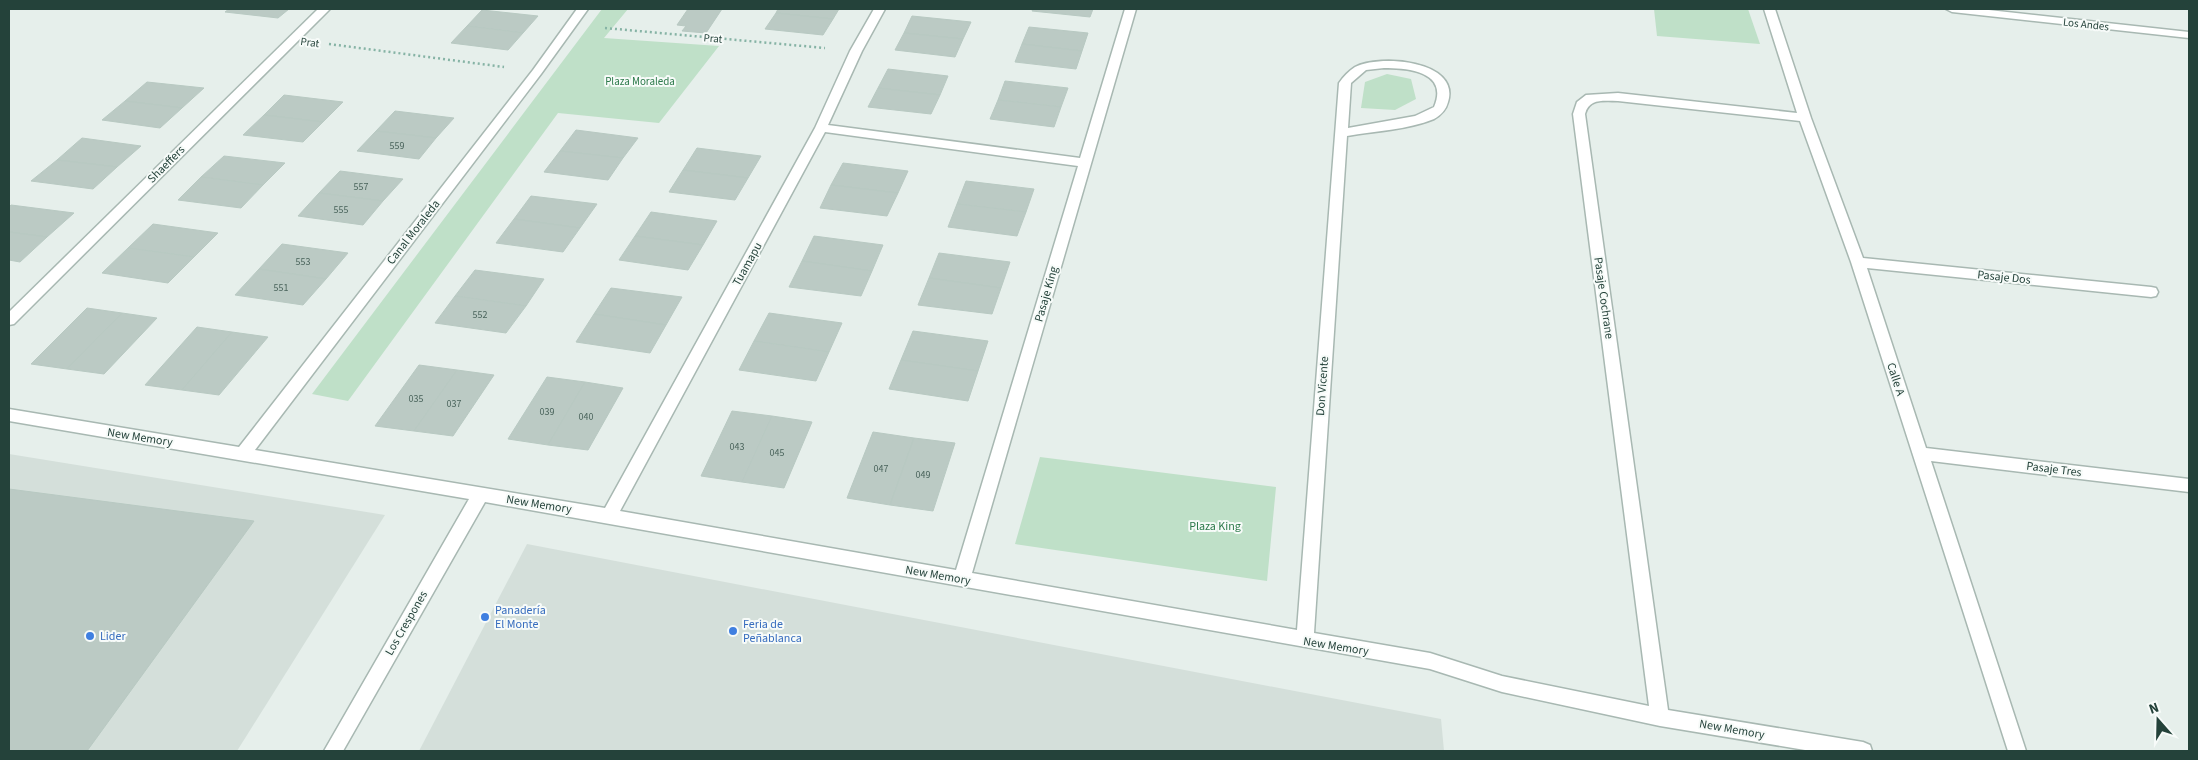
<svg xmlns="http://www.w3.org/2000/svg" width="2198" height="760" font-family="'Source Sans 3',sans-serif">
<rect width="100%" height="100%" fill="#e6efeb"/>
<g fill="#d4dfda">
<path d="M9,454L385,515L237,751H9Z"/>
<path d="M527,544L1441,719L1444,751H419Z"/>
</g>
<g fill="#bfe0c8">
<path d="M602,9H628L604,38L719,46L659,123L558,113L348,401L312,394Z"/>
<path d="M1654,9H1748L1760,44L1657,36Z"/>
<path d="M1387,74L1411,79L1416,99L1395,110L1361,108L1365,82Z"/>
<path d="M1040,457L1276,487L1267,581L1015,544Z"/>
</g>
<g fill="#bbcac4" stroke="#b8c9c2">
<path d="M229,9H289L278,18L225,12Z"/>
<path d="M688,9H722L706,33L682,31L686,26L677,25Z"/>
<path d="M778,9H839L833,19L776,13Z"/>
<path d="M1033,9H1093L1090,17L1032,11Z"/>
<path d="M482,10L538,16L523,33L467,26Z"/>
<path d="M776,13L833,19L823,35L765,29Z"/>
<path d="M912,16L971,22L963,39L904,33Z"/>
<path d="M467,26L523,33L508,50L451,43Z"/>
<path d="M1029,27L1088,33L1082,51L1022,44Z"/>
<path d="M904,33L963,39L955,57L895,50Z"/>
<path d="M1022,44L1082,51L1076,69L1015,62Z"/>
<path d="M888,69L948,76L940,95L878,88Z"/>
<path d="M1005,81L1068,88L1061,107L998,100Z"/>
<path d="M147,82L204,88L182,108L125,101Z"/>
<path d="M878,88L940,95L931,114L868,107Z"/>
<path d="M284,95L343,102L323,122L264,115Z"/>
<path d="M998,100L1061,107L1054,127L990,119Z"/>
<path d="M125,101L182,108L160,128L102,120Z"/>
<path d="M395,111L454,118L436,138L376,131Z"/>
<path d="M264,115L323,122L303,142L243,135Z"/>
<path d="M576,130L638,138L623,158L560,151Z"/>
<path d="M376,131L436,138L419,159L357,151Z"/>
<path d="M82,138L141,146L117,167L57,160Z"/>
<path d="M697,148L761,156L748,178L683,170Z"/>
<path d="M560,151L623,158L608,180L544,172Z"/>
<path d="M224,156L285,163L263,185L201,177Z"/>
<path d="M57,160L117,167L93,189L31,181Z"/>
<path d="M843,163L908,171L898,193L831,185Z"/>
<path d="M683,170L748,178L735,200L669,192Z"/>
<path d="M340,171L403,179L383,201L319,193Z"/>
<path d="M201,177L263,185L241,208L178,200Z"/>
<path d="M966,181L1034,189L1026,212L957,204Z"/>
<path d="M831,185L898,193L887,216L820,208Z"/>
<path d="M319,193L383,201L363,225L298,216Z"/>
<path d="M531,196L597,204L580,228L514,219Z"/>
<path d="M957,204L1026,212L1017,236L948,227Z"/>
<path d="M11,205L74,213L47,237L9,232V207Z"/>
<path d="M651,212L717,221L703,245L635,236Z"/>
<path d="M514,219L580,228L563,252L496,243Z"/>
<path d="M153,224L218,233L194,257L128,248Z"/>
<path d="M9,232L47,237L20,262L9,260Z"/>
<path d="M635,236L703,245L688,270L619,260Z"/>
<path d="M814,236L883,245L872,271L802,261Z"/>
<path d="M282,244L348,253L326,279L259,269Z"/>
<path d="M128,248L194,257L168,283L102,273Z"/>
<path d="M939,253L1010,262L1001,288L929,278Z"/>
<path d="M802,261L872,271L861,296L789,287Z"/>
<path d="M259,269L326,279L303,305L235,295Z"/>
<path d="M475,270L544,279L526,306L455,296Z"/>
<path d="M929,278L1001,288L992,314L918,305Z"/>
<path d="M611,288L682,297L666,325L594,314Z"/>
<path d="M455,296L526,306L506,333L435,323Z"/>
<path d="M87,308L122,313L67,369L31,364Z"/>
<path d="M122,313L157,318L104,374L67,369Z"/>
<path d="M769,313L842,323L829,352L754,341Z"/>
<path d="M594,314L666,325L650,353L576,342Z"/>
<path d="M197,327L232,332L182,390L145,385Z"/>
<path d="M913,331L988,341L978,371L901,360Z"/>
<path d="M232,332L268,337L219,395L182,390Z"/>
<path d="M754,341L829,352L816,381L739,370Z"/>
<path d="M901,360L978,371L968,401L889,389Z"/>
<path d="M419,365L457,370L414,431L375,426Z"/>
<path d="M457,370L494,375L453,436L414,431Z"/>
<path d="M547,377L585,382L548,445L508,439Z"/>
<path d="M585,382L623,388L588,450L548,445Z"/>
<path d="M732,411L772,416L742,482L701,476Z"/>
<path d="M772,416L812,422L784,488L742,482Z"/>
<path d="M873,432L914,438L890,505L847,498Z"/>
<path d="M914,438L955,443L933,511L890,505Z"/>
<path d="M9,489L254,521L87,751H9Z"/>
</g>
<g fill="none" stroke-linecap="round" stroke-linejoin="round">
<defs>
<g id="minor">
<path d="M318,9H330L14,324L9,325V312Z"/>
<path d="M577,9H588L541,74L255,450L605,508L815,128L850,51L874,9H885L862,51L828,125L1080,158L1125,9H1136L972,573L1297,630L1339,83C1343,77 1349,71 1355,67C1379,54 1461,60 1448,102C1446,110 1441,115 1434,119C1407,130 1375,131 1347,136L1314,633L1430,653L1502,676L1649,706L1573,114L1577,102L1586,95L1618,93L1797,113L1764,9H1775L1811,118L1863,258L2151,287L2156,288L2158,292L2156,296L2151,297L1867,268L1926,448L2189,479V492L1931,461L2026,751H2008L1851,262L1800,121L1618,101C1604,101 1589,98 1585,114L1668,710L1863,742L1870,745L1872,751H1811L1660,726L1502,692L1430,669L485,502L343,751H324L469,499L9,421V409L239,447L533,70ZM1384,68C1409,68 1449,72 1434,107L1415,116L1348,128L1351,83L1366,70ZM825,132L1078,166L956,570L620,511Z"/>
<path d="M1946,9H1980L2189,32V38L1952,12Z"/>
</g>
</defs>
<use href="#minor" stroke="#a8b8b2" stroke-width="3"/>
<g stroke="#86b3a5" stroke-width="2.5" stroke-dasharray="2 3" stroke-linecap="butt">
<path d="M605,28L825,48"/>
<path d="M329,44L504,67"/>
</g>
<use href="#minor" fill="#fff" fill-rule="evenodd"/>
</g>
<g fill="#3f7fe0" stroke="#f7fbf9" stroke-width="2">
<circle cx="485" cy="617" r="5"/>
<circle cx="733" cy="631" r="5"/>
<circle cx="90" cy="636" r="5"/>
</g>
<g text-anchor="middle" stroke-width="4" stroke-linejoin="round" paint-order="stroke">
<g font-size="10" fill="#4a645c">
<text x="397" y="149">559</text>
<text x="361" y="190">557</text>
<text x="341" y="213">555</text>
<text x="303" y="265">553</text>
<text x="281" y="291">551</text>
<text x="480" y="318">552</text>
<text x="416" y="402">035</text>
<text x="454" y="407">037</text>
<text x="547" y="415">039</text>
<text x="586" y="420">040</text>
<text x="737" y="450">043</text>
<text x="777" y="456">045</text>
<text x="881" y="472">047</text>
<text x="923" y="478">049</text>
</g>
<g font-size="11" fill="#24423a" stroke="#f7fbf9">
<text transform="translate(2086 24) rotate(6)" y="4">Los Andes</text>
<text transform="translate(713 38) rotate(5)" y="4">Prat</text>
<text transform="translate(310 42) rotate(8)" y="4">Prat</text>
</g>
<g font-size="11" fill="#2d7a4b" stroke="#f7fbf9">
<text x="640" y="85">Plaza Moraleda</text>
</g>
<g font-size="12" fill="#24423a" stroke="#f7fbf9">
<text transform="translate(166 164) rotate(-45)" y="4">Shaeffers</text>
<text transform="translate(413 232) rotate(-52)" y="4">Canal Moraleda</text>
<text transform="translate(747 264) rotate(-61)" y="4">Tuamapu</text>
<text transform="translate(2004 277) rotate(6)" y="4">Pasaje Dos</text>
<text transform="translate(1046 294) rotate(-74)" y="4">Pasaje King</text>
<text transform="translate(1604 298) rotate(82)" y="4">Pasaje Cochrane</text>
<text transform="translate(1896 379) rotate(72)" y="4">Calle A</text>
<text transform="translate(1322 386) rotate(-86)" y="4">Don Vicente</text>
<text transform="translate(140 437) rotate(9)" y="4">New Memory</text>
<text transform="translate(2054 469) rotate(7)" y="4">Pasaje Tres</text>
<text transform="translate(539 504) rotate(9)" y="4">New Memory</text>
<text transform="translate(938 575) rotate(10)" y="4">New Memory</text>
<text transform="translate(406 623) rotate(-60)" y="4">Los Crespones</text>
<text transform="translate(1336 646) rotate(9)" y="4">New Memory</text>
<text transform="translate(1732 729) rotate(10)" y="4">New Memory</text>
</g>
<g font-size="12" fill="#2d7a4b" stroke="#f7fbf9">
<text x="1215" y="530">Plaza King</text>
</g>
<g font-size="12" fill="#366cbe" stroke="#f7fbf9" text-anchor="start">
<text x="495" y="614">Panadería<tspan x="495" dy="14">El Monte</tspan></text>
<text x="743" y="628">Feria de<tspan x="743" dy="14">Peñablanca</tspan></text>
<text x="100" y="640">Lider</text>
</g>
</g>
<rect width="2198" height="760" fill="none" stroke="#24423a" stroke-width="20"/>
<g transform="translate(2158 720) rotate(340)" stroke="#f7fbf9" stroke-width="4" paint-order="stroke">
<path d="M0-4L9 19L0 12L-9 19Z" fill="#24423a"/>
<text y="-8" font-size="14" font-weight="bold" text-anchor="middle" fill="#24423a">N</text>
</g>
</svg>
